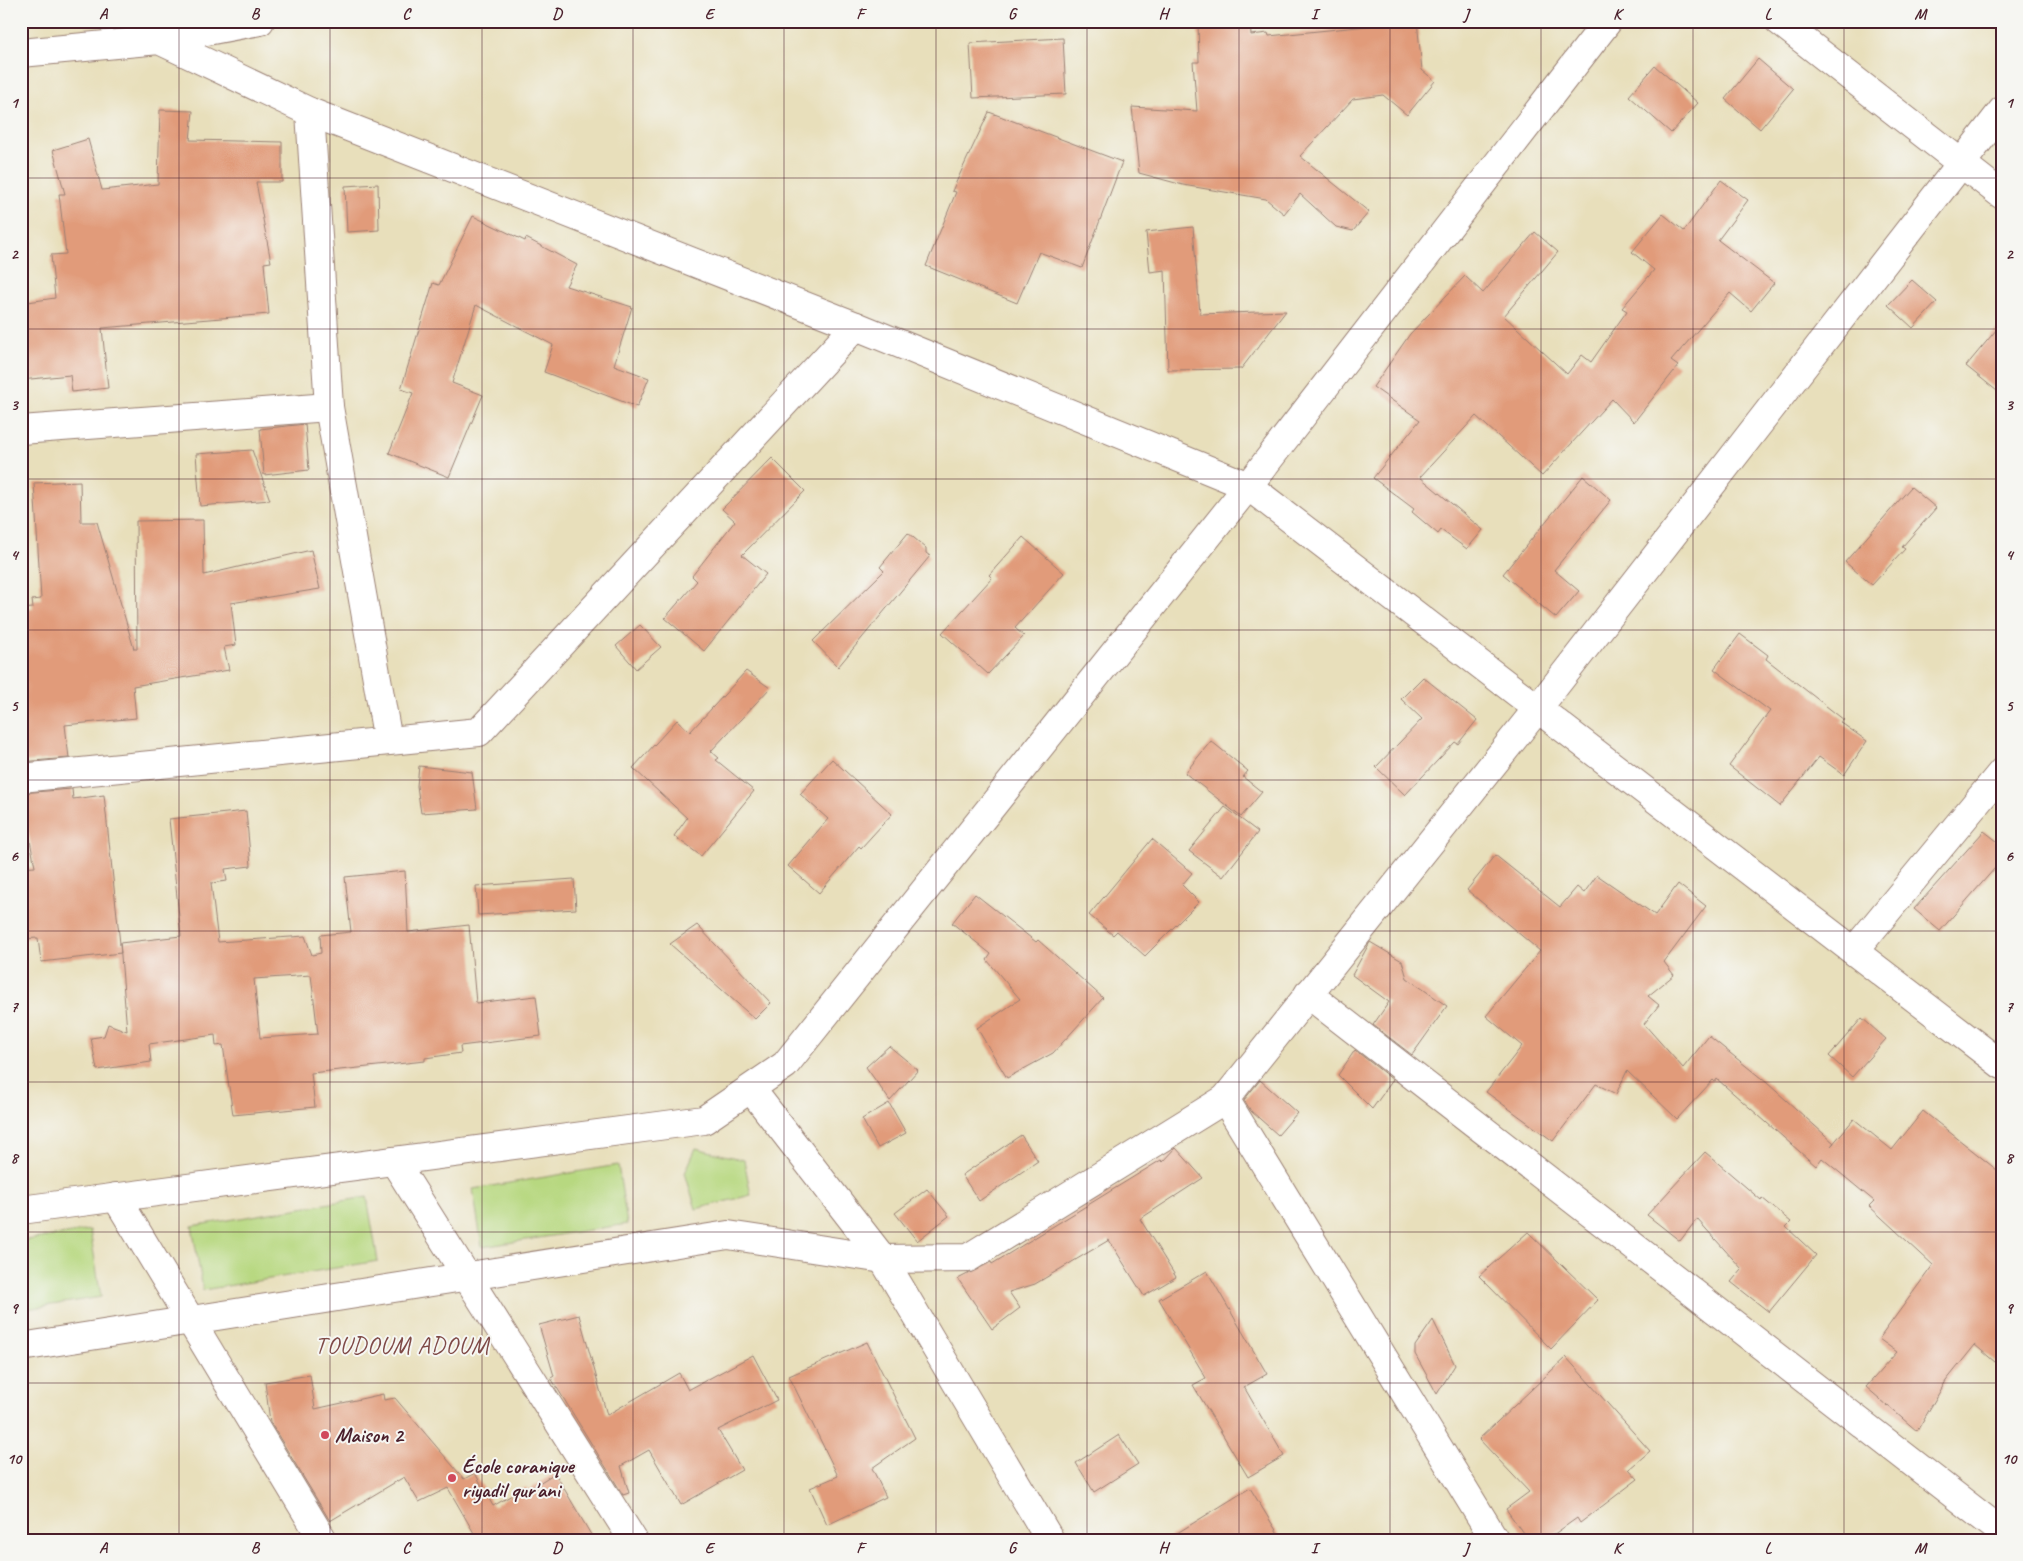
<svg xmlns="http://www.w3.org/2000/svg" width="2023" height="1561" font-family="Caveat,sans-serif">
<rect width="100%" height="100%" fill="#f6f6f2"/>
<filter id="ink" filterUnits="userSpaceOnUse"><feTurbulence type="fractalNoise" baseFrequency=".02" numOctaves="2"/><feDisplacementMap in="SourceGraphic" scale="10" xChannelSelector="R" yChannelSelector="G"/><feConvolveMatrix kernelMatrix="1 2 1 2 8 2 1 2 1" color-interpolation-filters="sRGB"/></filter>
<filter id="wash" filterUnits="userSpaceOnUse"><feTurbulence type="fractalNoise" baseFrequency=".0096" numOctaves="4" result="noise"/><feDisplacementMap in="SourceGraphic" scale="20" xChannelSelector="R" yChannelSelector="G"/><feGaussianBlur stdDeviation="1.12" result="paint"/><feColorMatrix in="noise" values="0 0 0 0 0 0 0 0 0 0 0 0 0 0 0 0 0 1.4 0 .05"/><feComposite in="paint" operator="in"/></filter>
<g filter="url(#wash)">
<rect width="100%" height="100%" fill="#e8dfbb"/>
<g fill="#b7d880" stroke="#807c56">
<path d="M696,1148L744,1160L751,1195L696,1209L685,1173Z"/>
<path d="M618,1165L627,1224L482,1247L473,1189Z"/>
<path d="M367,1197L378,1261L203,1290L192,1226Z"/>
<path d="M90,1230L101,1297L21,1310V1241Z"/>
</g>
<g id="blocks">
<g fill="#e19b7a" fill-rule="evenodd">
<path d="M1198,21H1250L1251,35L1268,33L1269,36L1417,21L1422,70L1435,81L1407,115L1383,95L1353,99L1300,156L1369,212L1353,231L1336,227L1300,194L1284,214L1266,199L1183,185L1139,173L1132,107L1197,111L1193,62H1199Z"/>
<path d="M1063,38L1066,94L973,98L970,43Z"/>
<path d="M1758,59L1793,89L1760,129L1725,99Z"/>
<path d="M1655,66L1698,103L1671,133L1629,96Z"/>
<path d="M160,110L193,111L190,140L282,142V182H256L271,262L264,263L269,314L102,328L108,388L72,392L70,375L21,380V303L55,298L51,255L66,254L59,194H65L53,150L88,139L102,190L158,184Z"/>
<path d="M989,112L1122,162L1082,268L1039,252L1017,303L926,266L956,192L952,191Z"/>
<path d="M1721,180L1748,200L1718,240L1774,283L1751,311L1730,293L1671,361L1678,366L1634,422L1612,399L1542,476L1476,416L1420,477L1483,530L1467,549L1441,530L1438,534L1412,512L1414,509L1373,478L1420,420L1373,387L1410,334L1465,276L1483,293L1535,232L1558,252L1504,316L1567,374L1582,355L1591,362L1627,311L1622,308L1654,270L1632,252L1663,214L1684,231Z"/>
<path d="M378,184L379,230L347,232L345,186Z"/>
<path d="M473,216L525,241L526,238L577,265L566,286L632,307L614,365L649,378L637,407L544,372L553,345L476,305L452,383L483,395L449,477L389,453L413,393L401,389L433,283L439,285Z"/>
<path d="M1193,227L1200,314L1286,311L1241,369L1168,370L1165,270L1150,272L1146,232Z"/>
<path d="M1912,280L1937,302L1913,328L1888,305Z"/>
<path d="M2002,323V395L1966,366Z"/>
<path d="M305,424L309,470L264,475L260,429Z"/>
<path d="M252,450L270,500L200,506L196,454Z"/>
<path d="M772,458L805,491L742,555L766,574L704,651L665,618L697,581L692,576L735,521L722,509Z"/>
<path d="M1583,476L1611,500L1554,570L1579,591L1556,618L1503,574Z"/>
<path d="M80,481L81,522H97L134,649H137L136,521L203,520L204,575L311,550L320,589L231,603L236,645L224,647L229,670L133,686L136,718L65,725L69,758L21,762V609L33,608L32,600L41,599L34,483Z"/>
<path d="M1911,487L1936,508L1902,547L1905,549L1872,585L1845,562Z"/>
<path d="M908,533L926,548V553L930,556L838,667L813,641L884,571L880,567Z"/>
<path d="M1023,537L1064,573L1015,628L1024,636L988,674L942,633L992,578L989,575Z"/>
<path d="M640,625L661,647L636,669L616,646Z"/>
<path d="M1740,634L1768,655L1766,659L1844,720L1840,722L1867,741L1844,775L1819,757L1780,806L1729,766L1770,711L1714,669Z"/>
<path d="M746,671L770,688L711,751L719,758L716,760L754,791L701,856L674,836L687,818L633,768L677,720L690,732Z"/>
<path d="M1423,677L1477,720L1458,744L1455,742L1405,795L1376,767L1422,719L1401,699Z"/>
<path d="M1211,741L1248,771L1243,777L1262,792L1241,817L1185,773Z"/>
<path d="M832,759L892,814L861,848L859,846L819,893L788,866L828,819L800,794Z"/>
<path d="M419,766L472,772L477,809L421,813L417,786Z"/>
<path d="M72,789L73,799L104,795L121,953L41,962L38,938L21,939V868L35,867L21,793Z"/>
<path d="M1225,807L1258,832L1223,877L1189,851Z"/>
<path d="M246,811L251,866L225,869L227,881L211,883L218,942L305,936L312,955L321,953L320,935L351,932L345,877L405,871L408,932L469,925L476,1003L536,996L541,1036L460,1046L461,1053L425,1058V1061L311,1073L315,1107L233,1115L223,1045L216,1046L215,1035L149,1044L151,1062L97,1070L91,1038L104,1036L108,1024L127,1031L120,943L181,936L169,819ZM311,975L318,1034L260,1038L254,979Z"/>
<path d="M1984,831L2002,845V860L1940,931L1914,909Z"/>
<path d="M1152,839L1192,873L1182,885L1199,902L1145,956L1117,931L1113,935L1089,915Z"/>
<path d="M1495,855L1560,907L1577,887L1584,893L1597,875L1655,915L1678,884L1706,906L1664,962L1674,975L1648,996L1659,1005L1644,1024L1683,1068L1709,1036L1767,1083L1834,1143L1831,1146L1854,1119L1892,1150L1923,1111L2002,1174V1368L1975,1345L1946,1381L1917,1431L1866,1387L1897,1352L1879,1339L1933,1265L1869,1206L1874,1201L1822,1158L1816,1166L1717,1079L1715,1082L1713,1080L1677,1119L1627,1071L1616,1094L1596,1084L1553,1141L1486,1092L1522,1046L1486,1016L1540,951L1467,890Z"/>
<path d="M574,879L576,909L478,915L476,886Z"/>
<path d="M975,894L1036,942L1038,940L1103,998L1053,1053L1007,1078L977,1028L1020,999L987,960L991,954L952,923Z"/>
<path d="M697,925L771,1003L755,1019L670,944Z"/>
<path d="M1370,942L1402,961L1407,978L1447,1006L1412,1055L1373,1025L1389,1002L1352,975Z"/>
<path d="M1862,1018L1886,1039L1852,1077L1829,1056Z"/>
<path d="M889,1046L918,1070L890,1101L866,1067Z"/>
<path d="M1355,1050L1393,1080L1372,1109L1338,1075Z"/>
<path d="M1260,1080L1297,1113L1278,1135L1251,1111L1244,1100Z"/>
<path d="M889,1103L906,1133L878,1148L862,1119Z"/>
<path d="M1021,1135L1038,1161L979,1201L962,1175Z"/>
<path d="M1176,1148L1203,1178L1140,1219L1176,1277L1144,1296L1109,1240L1035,1284L1009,1292L1020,1308L992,1329L958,1279L991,1262L992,1264L1161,1160L1163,1162Z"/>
<path d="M1705,1152L1761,1200L1762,1198L1791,1222L1786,1227L1816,1255L1769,1312L1731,1282L1742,1269L1697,1219L1680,1241L1647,1215Z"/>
<path d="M927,1189L949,1216L917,1241L895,1213Z"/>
<path d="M1528,1232L1598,1300L1551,1349L1479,1276Z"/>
<path d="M1207,1271L1267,1374L1244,1387L1284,1456L1248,1477L1193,1385L1206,1378L1159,1299Z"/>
<path d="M579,1315L607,1415L679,1373L688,1390L753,1355L777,1400L718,1430L742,1470L681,1505L649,1450L621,1466L629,1493L623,1495L551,1378L554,1376L539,1325Z"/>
<path d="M1433,1320L1455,1365L1437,1394L1415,1354V1346Z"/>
<path d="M867,1342L915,1438L872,1468L886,1497L827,1525L810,1488L838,1476L789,1376Z"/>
<path d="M1566,1357L1650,1451L1629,1469L1638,1479L1580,1523L1577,1518L1546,1540H1528L1506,1509L1529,1492L1479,1439Z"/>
<path d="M310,1375L315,1409L383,1394L384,1400L395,1398L464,1479L475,1473L493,1506L526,1487L528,1490L555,1473L594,1540H478L448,1488L419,1502L404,1477L330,1521L270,1422L265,1382Z"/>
<path d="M1119,1435L1138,1464L1094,1492L1076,1463Z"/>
<path d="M1250,1488L1282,1540H1166Z"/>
</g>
</g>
</g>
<g filter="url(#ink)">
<use href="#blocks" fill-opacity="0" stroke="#997f73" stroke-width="1"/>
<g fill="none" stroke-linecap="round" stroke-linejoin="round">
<defs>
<g id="minor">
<path d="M1779,21L2002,195"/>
<path d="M159,40L260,21"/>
<path d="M21,53L159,40L310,112L856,326L1248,486L2002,1065"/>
<path d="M310,112L329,407L388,741"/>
<path d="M21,430L329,407"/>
<path d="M21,778L479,732L856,326"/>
<path d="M1854,951L2002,772"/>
<path d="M1308,994L2002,1532"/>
<path d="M751,1089L883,1259L1050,1540"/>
<path d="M1225,1099L1495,1540"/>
<path d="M394,1161L633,1540"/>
<path d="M116,1197L323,1540"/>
<path d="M21,1347L728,1235L883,1259L968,1258L1225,1099L1538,708L2002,111"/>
</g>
<path id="tertiary" d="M21,1210L704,1120L785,1065L1248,486L1608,21"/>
</defs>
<use href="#minor" stroke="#997f73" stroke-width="30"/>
<use href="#tertiary" stroke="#997f73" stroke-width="30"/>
<use href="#minor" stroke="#fff" stroke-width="28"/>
<use href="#tertiary" stroke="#fff" stroke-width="28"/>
</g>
</g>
<path fill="none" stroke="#4a1f2b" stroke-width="1" stroke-opacity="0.55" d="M179,21V1540M330,21V1540M482,21V1540M633,21V1540M784,21V1540M936,21V1540M1087,21V1540M1239,21V1540M1390,21V1540M1541,21V1540M1693,21V1540M1844,21V1540M21,178H2002M21,329H2002M21,479H2002M21,630H2002M21,780H2002M21,931H2002M21,1082H2002M21,1232H2002M21,1383H2002"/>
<g fill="#d1495b" stroke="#f6f6f2" stroke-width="2">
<circle cx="325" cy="1435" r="5"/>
<circle cx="452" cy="1478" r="5"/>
</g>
<g text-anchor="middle" stroke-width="4" stroke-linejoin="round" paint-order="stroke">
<g font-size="21" font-weight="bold" fill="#4a1f2b" stroke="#f6f6f2" text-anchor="start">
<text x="335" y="1442">Maison 2</text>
<text x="462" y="1473">École coranique<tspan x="462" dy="24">riyadil qur'ani</tspan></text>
</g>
<g font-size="24" letter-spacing="1" fill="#7f4a47" stroke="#f6f6f2">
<text x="402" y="1353">TOUDOUM ADOUM</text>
</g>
</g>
<rect width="2023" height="1561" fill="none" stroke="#f6f6f2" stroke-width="55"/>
<rect x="28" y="28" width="1968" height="1506" fill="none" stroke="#4a1f2b" stroke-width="2"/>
<g font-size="16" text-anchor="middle" font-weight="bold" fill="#4a1f2b">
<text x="103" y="19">A</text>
<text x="255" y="19">B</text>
<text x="406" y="19">C</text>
<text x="557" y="19">D</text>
<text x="709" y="19">E</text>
<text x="860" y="19">F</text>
<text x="1012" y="19">G</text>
<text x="1163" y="19">H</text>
<text x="1314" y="19">I</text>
<text x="1466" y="19">J</text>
<text x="1617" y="19">K</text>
<text x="1768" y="19">L</text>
<text x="1920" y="19">M</text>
<text x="14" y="108">1</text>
<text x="2009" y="108">1</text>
<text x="14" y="259">2</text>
<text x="2009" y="259">2</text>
<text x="14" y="410">3</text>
<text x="2009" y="410">3</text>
<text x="14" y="560">4</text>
<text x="2009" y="560">4</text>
<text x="14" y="711">5</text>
<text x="2009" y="711">5</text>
<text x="14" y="861">6</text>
<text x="2009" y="861">6</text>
<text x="14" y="1012">7</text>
<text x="2009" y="1012">7</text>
<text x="14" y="1163">8</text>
<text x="2009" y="1163">8</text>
<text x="14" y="1313">9</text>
<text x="2009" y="1313">9</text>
<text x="14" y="1464">10</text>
<text x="2009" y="1464">10</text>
<text x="103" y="1553">A</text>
<text x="255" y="1553">B</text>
<text x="406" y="1553">C</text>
<text x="557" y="1553">D</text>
<text x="709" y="1553">E</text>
<text x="860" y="1553">F</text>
<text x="1012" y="1553">G</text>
<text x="1163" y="1553">H</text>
<text x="1314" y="1553">I</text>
<text x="1466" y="1553">J</text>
<text x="1617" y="1553">K</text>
<text x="1768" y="1553">L</text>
<text x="1920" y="1553">M</text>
</g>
</svg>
